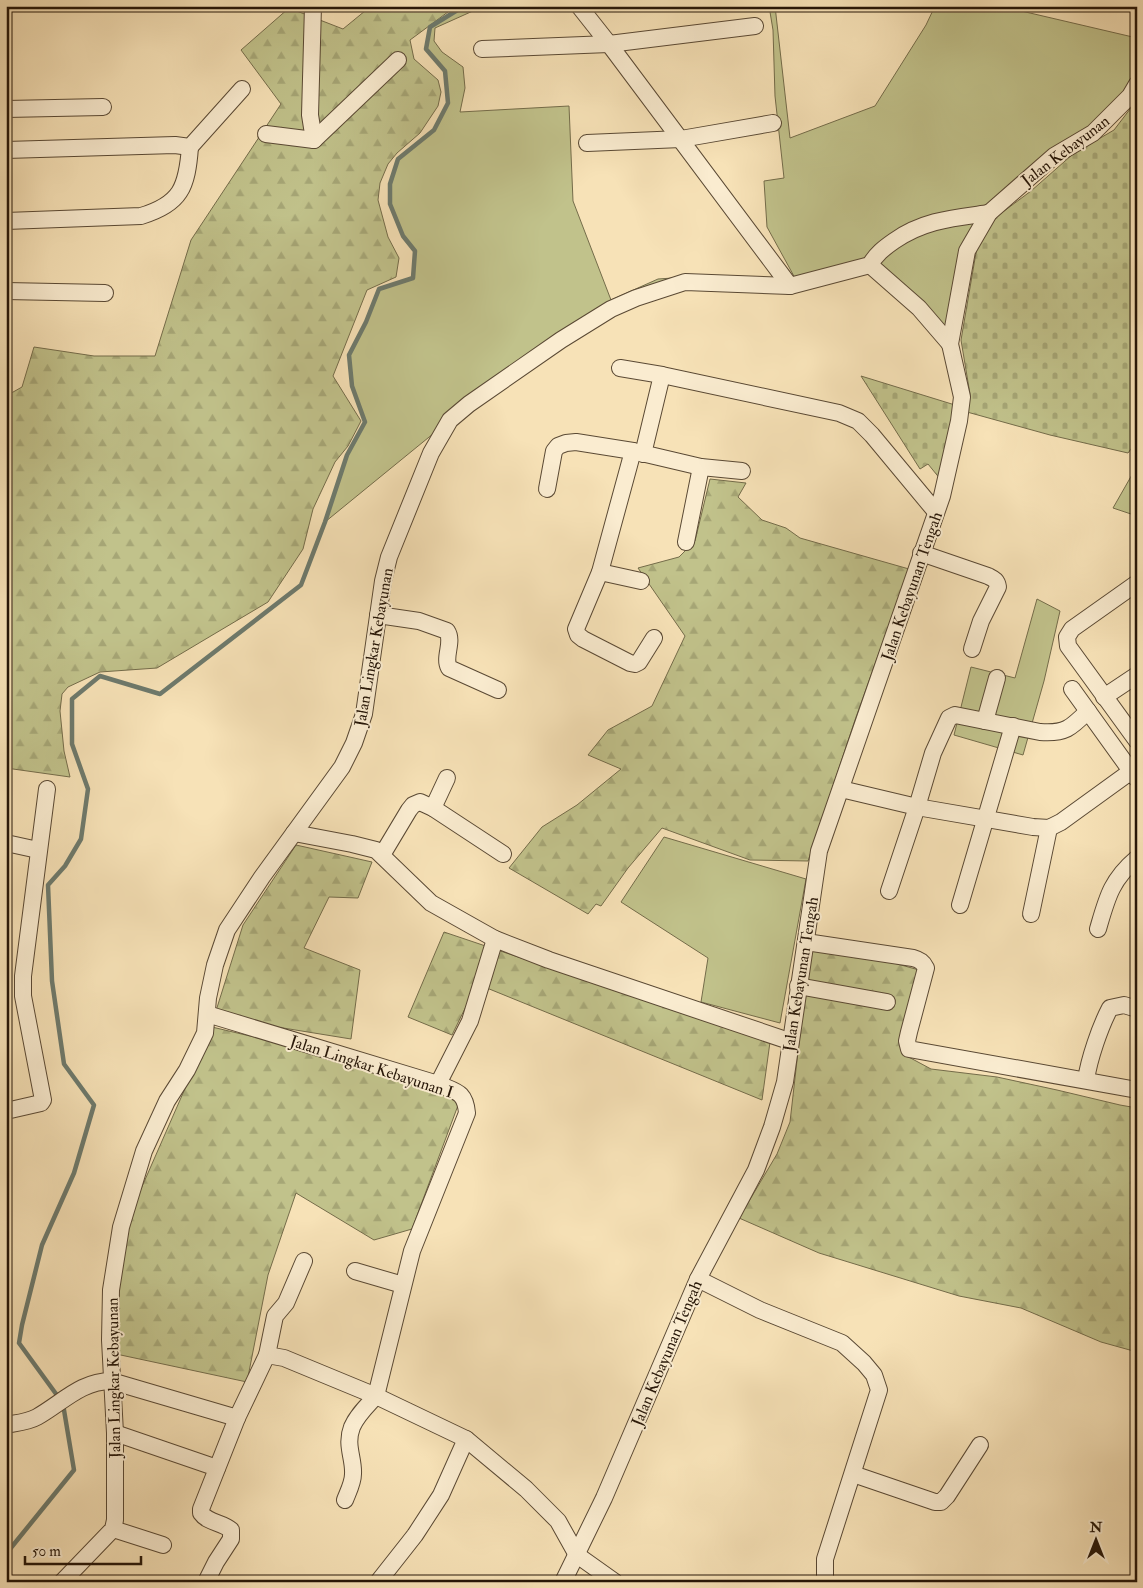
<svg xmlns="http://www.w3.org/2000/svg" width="1143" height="1588" font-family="'IM FELL Double Pica',serif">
<defs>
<pattern id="forest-firs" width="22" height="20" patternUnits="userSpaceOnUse" patternTransform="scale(1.25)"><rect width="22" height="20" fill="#c1c28b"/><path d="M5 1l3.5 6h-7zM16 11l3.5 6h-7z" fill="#a6a676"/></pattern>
<pattern id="cemetery-stones" width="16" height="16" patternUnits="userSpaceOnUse" patternTransform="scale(1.25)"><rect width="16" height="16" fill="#c1c28b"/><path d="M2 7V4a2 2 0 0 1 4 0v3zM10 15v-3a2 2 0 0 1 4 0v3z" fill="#a6a676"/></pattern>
</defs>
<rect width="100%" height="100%" fill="#f7e2b7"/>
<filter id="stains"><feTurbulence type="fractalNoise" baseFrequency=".004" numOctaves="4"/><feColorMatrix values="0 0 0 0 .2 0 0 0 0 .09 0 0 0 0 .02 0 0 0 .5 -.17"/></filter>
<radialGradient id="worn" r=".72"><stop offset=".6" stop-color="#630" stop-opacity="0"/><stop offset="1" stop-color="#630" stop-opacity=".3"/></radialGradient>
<g fill="#c1c28b" stroke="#746c4a">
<path d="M464,6H484L435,28L434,41L442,52L463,67L465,88L460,112L569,106L573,201L611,300L658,279L687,277L795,278L767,227L764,181L784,178L775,96L773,30L769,6H775L790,138L875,106L926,25L935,6H1000L1137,38V84L1130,96L1020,184L967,251L950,344L870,265L790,286L685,282L636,298L450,420L325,522L347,455L365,422L352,386L349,355L366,322L379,289L413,278L415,251L403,236L390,204V184L398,159L434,130L448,103L445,71L426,49L430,27Z"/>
<path d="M1137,466V516L1113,508Z"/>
<path d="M1037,599L1060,611L1044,681L1023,755L954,735L971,667L1015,678Z"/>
<path d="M664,837L806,879L780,1023L701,1002L708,958L621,902Z"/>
</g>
<g fill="url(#forest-firs)" stroke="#746c4a">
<path d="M371,6H456L410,40L414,59L438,80L441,92L438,106L420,133L397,153L388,164L380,183L378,200L388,237L399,258L396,277L367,290L333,376L361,421L348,446L335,462L313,509L303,549L268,602L157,668L100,672L68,687L62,694L60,711L64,751L70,777L6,768V396L22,387L34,347L94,356H155L191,240L281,104L241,50L289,8L343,29Z"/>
<path d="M710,479L746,483L738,497L762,520L786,528L800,538L909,569L855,720L808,861L750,860L662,828L628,868L601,906L596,904L588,914L509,868L542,827L577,805L621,769L588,755L608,730L652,706L685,636L638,568L679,557L695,541Z"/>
<path d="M296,845L372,862L358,898L329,897L304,948L360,970L351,1039L277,1027L215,1014L243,925Z"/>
<path d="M444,932L770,1042L762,1100L477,984L452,1035L408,1017Z"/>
<path d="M810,946L894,963L919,970L903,1054L931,1069L997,1077L1057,1090L1120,1105L1137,1108V1352L1101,1342L1021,1308L959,1296L819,1253L739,1218L777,1154L790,1122Z"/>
<path d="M212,1027L376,1066L460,1100L412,1229L374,1240L296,1193L268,1275L247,1382L116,1354L120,1266L130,1214Z"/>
</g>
<g fill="url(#cemetery-stones)" stroke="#746c4a">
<path d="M1137,100V441L1128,453L1050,435L967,412L970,394L961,340L977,247L996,217L1031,191L1073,154L1114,130Z"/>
<path d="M861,376L955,405L941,480L928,464L920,469Z"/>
</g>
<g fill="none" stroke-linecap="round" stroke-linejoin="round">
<g stroke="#6d7a6d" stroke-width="4.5">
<path d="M59,1398L19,1343L22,1325L42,1245L74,1173L94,1105L64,1064L52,981L48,885L65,866L81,839L88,789L72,744V699L100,676L160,694L301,585L325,522L347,455L365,422L352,386L349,355L366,322L379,289L413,278L415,251L403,236L390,204V184L398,159L434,130L448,103L445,71L426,49L430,27L464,6"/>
<path d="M6,1561L10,1549L74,1470L63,1404"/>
</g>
<defs>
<g id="street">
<path d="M313,6L310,115L314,140"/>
<path d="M579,6L609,44L790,286"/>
<path d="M482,49L609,44L755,26"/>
<path d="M6,109L103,107"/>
<path d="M266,134L314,140L398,60"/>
<path d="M587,143L681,139L773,123"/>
<path d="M6,150L175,145L190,147L242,89"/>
<path d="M6,221L141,216C181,204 187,187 190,147"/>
<path d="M870,265L919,308L950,344"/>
<path d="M6,291L105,293"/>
<path d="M620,368L662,375L839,413L858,421L872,435L936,512"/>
<path d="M633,451L600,572L576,629L578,635L583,639L630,663L635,664L639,662L654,638"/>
<path d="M643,454L662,375"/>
<path d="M547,489L554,451L558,446L566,443L576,442L633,451L701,467L742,471"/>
<path d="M686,542L701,467"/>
<path d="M921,553L988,576C994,579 997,580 998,587L981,621L972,649"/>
<path d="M600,572L641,581"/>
<path d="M1137,583L1072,629L1067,637L1068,646L1137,741"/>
<path d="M378,615L419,621L447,631C454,642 443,657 449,668L498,690"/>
<path d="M1072,689L1136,778"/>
<path d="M1104,697L1137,675"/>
<path d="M985,721L997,678"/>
<path d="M841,789L917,807L1033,827L1049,828L1061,822L1137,767"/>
<path d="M433,808L447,778"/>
<path d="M294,833L352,844L376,850L431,903L495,939L549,960L789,1041"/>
<path d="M6,843L38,850"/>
<path d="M382,855L409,810L413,805L420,802L433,808L503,854"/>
<path d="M889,891L917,807L933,753L949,718L955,715L1040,732C1065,734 1071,728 1088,711"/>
<path d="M960,905L1013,726"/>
<path d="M1031,914L1049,828"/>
<path d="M1098,929C1107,898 1111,880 1137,858"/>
<path d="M806,942L913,958C920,960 923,962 926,968L909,1032L907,1041L909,1049L1137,1090"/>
<path d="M798,986L887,1002"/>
<path d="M207,1014L438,1084C456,1092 465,1091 467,1113L412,1251L376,1396C367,1406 357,1415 352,1427C345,1445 354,1458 353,1474C353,1483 348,1492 345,1500"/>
<path d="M1086,1080C1089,1059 1100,1027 1110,1008L1124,1005L1137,1009"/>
<path d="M438,1084L470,1021L495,939"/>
<path d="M6,1111L41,1103L43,1100L23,996V976L47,789"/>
<path d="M355,1271L403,1285"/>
<path d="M698,1279L760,1310L842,1343L864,1363L874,1375L879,1390L825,1559V1576L826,1582"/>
<path d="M267,1355L275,1316L286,1303L304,1261"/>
<path d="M6,1425C16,1423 28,1422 37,1417C62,1403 81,1381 111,1381L237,1418L267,1355L284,1358L376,1396L466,1439L526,1489L558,1521L577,1555L615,1582"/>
<path d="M115,1433L217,1468"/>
<path d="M853,1474L935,1502H941L947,1496L980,1445"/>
<path d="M113,1529L163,1545"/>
<path d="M62,1582L113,1529L115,1520V1433L110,1340L111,1290L121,1227L144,1151L167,1101L187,1070L205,1033L208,998L215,965L227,930L262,877L342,767L354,743L364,714L383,581L389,557L431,453L450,420L469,404L561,340L611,309L636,298L685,282L790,286L870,265C876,254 884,248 894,241C924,220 954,218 989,213"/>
<path d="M206,1582L216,1562L231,1539V1530C222,1522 208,1523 201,1513V1509L237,1418"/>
<path d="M378,1582L415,1535L441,1495L466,1439"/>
<path d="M563,1582L604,1498L698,1279L756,1170L772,1127L785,1082L819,851L942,496L959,421L962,397L950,344L967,251L989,213L1054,156L1093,133L1130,96L1137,84"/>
</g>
</defs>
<use href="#street" stroke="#5a4934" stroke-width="18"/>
<use href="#street" stroke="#faecd0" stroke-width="16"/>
</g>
<g text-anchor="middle" stroke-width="4" stroke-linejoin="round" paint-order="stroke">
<g font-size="16" fill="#261608" stroke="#faecd0">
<text transform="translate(1065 150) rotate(-37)" y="6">Jalan Kebayunan</text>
<text transform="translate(911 586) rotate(-71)" y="6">Jalan Kebayunan Tengah</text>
<text transform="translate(373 647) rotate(-80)" y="6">Jalan Lingkar Kebayunan</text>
<text transform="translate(800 974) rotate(-81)" y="6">Jalan Kebayunan Tengah</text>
<text transform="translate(372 1066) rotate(18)" y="6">Jalan Lingkar Kebayunan I</text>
<text transform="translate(666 1353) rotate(-67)" y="6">Jalan Kebayunan Tengah</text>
<text transform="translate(113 1378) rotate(-91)" y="6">Jalan Lingkar Kebayunan</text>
</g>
</g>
<rect width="1143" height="1588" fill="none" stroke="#f7e2b7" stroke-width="25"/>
<rect x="8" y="8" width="1128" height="1573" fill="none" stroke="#261608" stroke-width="2.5"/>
<rect x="12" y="12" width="1118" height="1563" fill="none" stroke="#261608"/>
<g transform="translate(1096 1540)" stroke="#faecd0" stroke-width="4" paint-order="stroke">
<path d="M0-4L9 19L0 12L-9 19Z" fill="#261608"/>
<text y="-8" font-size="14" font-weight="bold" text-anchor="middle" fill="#261608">N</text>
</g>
<path d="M25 1556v8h116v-8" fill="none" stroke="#261608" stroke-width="2.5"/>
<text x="32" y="1556" font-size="15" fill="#261608" stroke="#faecd0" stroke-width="4" paint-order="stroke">50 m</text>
<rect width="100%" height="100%" filter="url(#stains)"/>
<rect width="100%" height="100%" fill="url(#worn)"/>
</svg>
